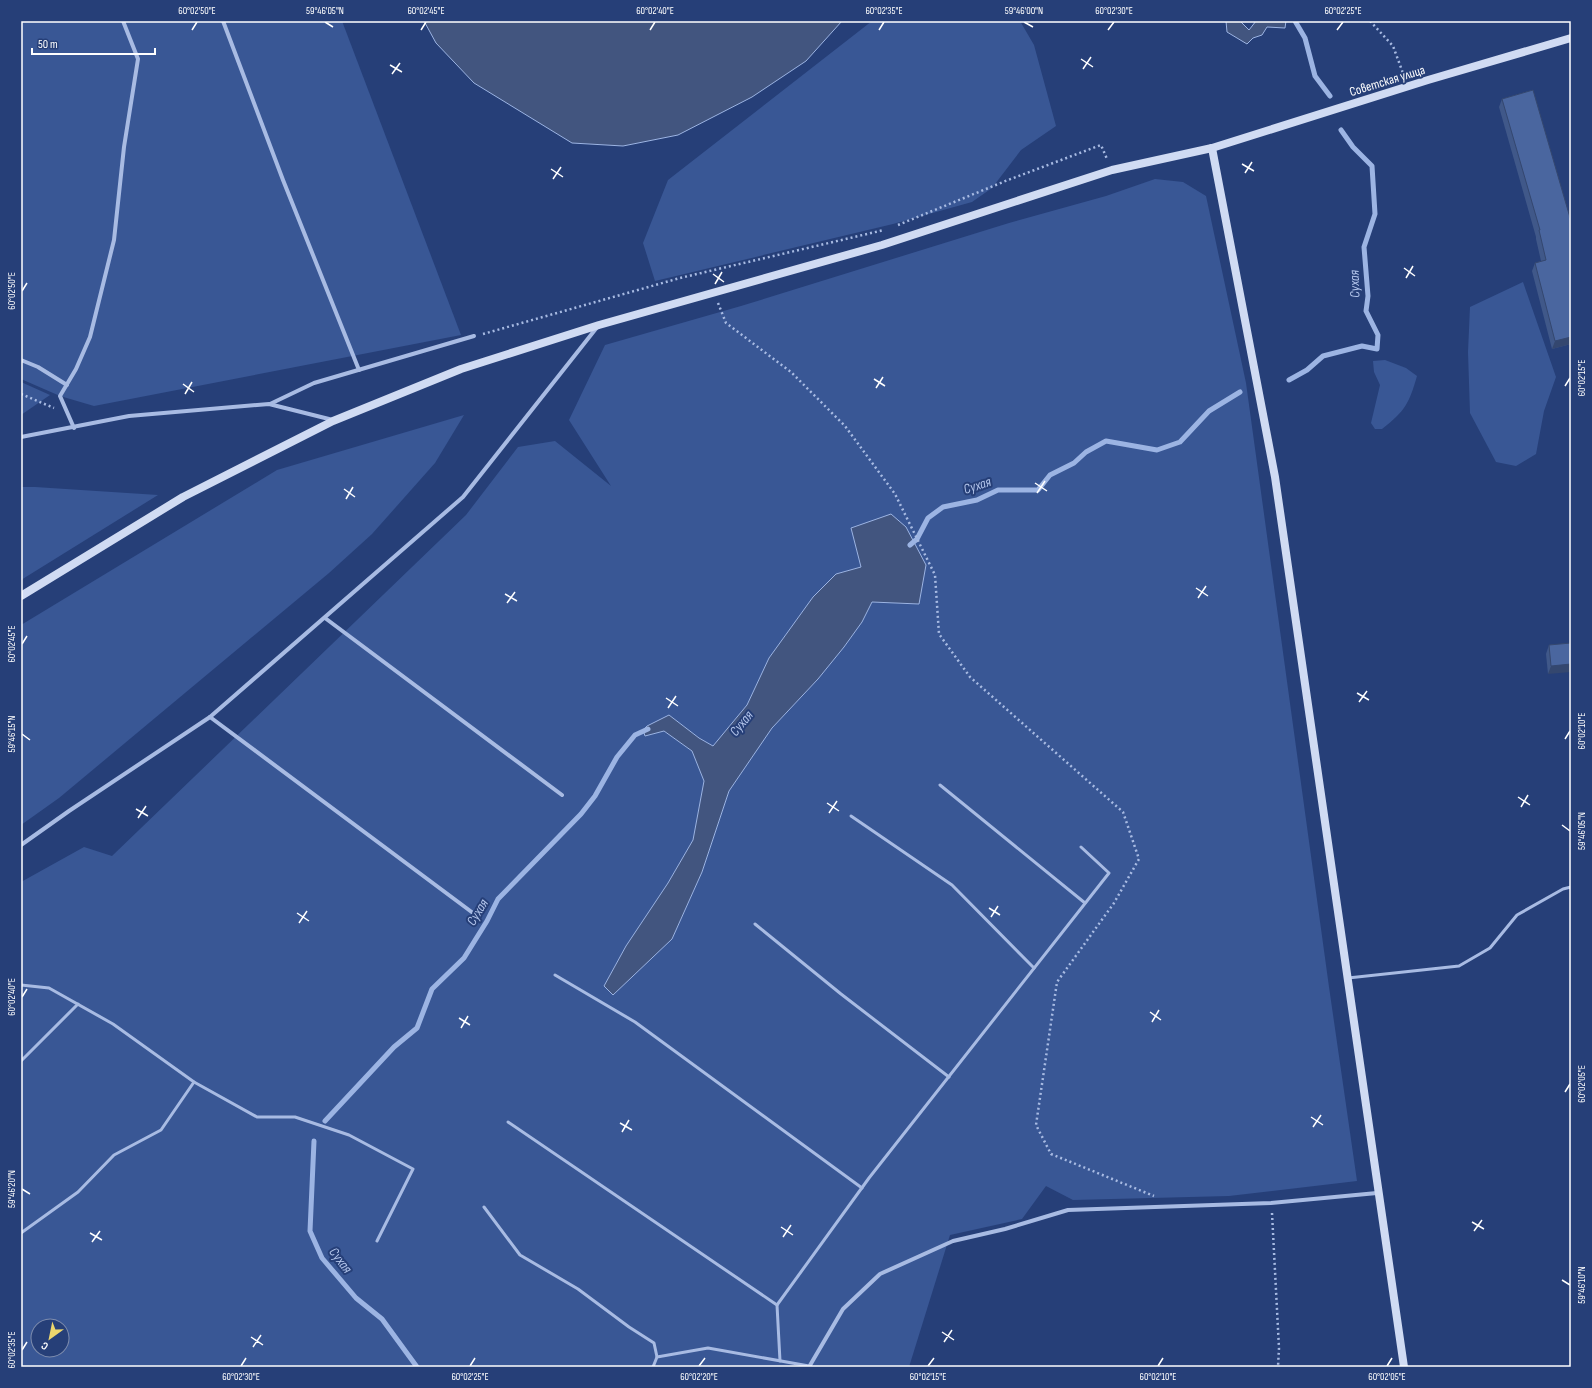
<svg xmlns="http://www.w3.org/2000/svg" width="1592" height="1388" font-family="'Sofia Sans Condensed',sans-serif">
<rect width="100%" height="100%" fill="#263f78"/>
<g fill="#395795" fill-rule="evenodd">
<path d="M21,21H342L461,335L94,406L60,396L21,379Z"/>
<path d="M872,21H1020L1034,45L1056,126L1021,150L992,188L972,202L893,224L655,281L643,243L668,180Z"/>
<path d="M1155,179L1183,182L1206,196L1246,383L1329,987L1357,1181L1229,1196L1073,1200L1046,1186L1022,1219L950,1235L909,1367H21V882L84,847L112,856L466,515L518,447L555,441L611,486L569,420L605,345L741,306L1009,223L1106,196ZM861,567L919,604L872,602L862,622L844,647L818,679L772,728L729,791L702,872L672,939L604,986L626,946L668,883L693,840L704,781L692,751L664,731L669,715L699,738L713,746L747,705L769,658L813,597L836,574ZM38,1326H62V1350H38Z"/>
<path d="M1523,282L1556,377L1544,411L1536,454L1516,466L1496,462L1470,413L1468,352L1470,307Z"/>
<path d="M1385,360L1406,368L1417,376C1409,404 1405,411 1382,429H1375L1371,423L1380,385L1374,372L1373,361Z"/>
<path d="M21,382L50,395L21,415Z"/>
<path d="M464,415L435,463L372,534L329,573L59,798L21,825V625L277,470Z"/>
<path d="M21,487H35L158,495L21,580Z"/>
</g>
<g fill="#42557f" stroke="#9cb4e3">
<path d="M424,21H842L806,61L752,97L678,135L623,146L572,143L474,83L436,43Z"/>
<path d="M1226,21H1240L1249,30L1256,21H1286L1285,28L1267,27L1262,35L1253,38L1247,44L1227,32Z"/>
<path d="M891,514L906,527L926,565L919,604L872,602L862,622L844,647L818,679L772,728L729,791L702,872L672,939L613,995L604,986L626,946L668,883L693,840L704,781L692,751L664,731L645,736L643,730L647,726L669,715L699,738L713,746L747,705L769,658L813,597L836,574L861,567L851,528Z"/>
</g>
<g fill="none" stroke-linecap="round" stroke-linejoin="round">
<g stroke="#9cb4e3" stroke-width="5">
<path d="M1295,21L1305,38L1315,76L1330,96"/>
<path d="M1289,380L1307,370L1323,356L1362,346L1377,349L1378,335L1366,311L1368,296L1364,247L1375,214L1372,166L1353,147L1341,130"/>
<path d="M910,545L917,539L928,518L943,507L977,500L998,490H1038L1050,475L1074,463L1086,452L1106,441L1157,450L1180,442L1209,411L1240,392"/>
<path d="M325,1121L394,1047L417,1028L432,989L464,958L487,921L498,899L581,814L595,796L617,757L635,735L648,729"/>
<path d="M314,1141L310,1231L322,1258L356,1298L382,1319L417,1367"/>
</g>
<g stroke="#a8bbe3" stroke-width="2.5" stroke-dasharray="2 3" stroke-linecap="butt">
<path d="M1370,21L1393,46L1404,76"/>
<path d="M898,225L1008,180L1101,145L1107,159"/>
<path d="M718,303L726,323L791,372L845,426L895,494L935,575L939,634L970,677L1123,812L1139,859L1114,903L1057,982L1036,1125L1051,1154L1154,1196"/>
<path d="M483,334L680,278L884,230"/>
<path d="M21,394L54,408"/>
<path d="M1272,1213L1279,1348L1278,1367"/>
</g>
<g stroke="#a8bbe3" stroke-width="3">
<path d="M940,785L1085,903"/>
<path d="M851,816L952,885L1034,968"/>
<path d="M755,924L841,994L949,1077"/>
<path d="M555,975L635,1022L862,1188"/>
<path d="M1348,978L1459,966L1490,948L1517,915L1563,889L1571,887"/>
<path d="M21,985L49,988L113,1024L194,1082L257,1117H295L349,1135L413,1169L377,1241"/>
<path d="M21,1061L78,1004"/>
<path d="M508,1122L777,1305L780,1361"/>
<path d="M484,1207L520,1255L578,1289L629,1327L654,1343L657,1357"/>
<path d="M21,1233L78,1192L114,1155L161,1130L194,1082"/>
<path d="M777,1305L869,1178L1109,873L1081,847"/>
<path d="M653,1367L657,1357L708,1348L809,1366"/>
</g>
<g stroke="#a8bbe3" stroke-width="4">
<path d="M223,21L283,180L359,370"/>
<path d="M21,360L38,367L67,385"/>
<path d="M270,404L314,383L474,336"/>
<path d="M74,428L60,396L76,369L90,337L114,240L124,147L138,59L123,21"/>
<path d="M21,437L129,416L269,404L333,420"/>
<path d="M325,618L562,795"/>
<path d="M210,717L473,913"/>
<path d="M21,845L69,811L210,717L463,497L598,326"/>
<path d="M809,1367L843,1309L880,1274L953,1241L1005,1229L1068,1210L1271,1203L1377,1193"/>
</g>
<g stroke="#d0dbf3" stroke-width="8">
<path d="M1212,148L1275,477L1404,1367"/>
<path d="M21,596L183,497L333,421L461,369L599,325L882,245L1112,170L1212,148L1428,80L1571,38"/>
</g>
</g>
<g fill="#405889">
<path d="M1533,90L1571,344L1552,349L1532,271L1535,263L1541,261L1536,239V237L1499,107L1502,99Z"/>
<path d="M1571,643L1548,674L1546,654L1549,645Z"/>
</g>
<g fill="#34476f">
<path d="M1571,337V344L1552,349L1555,341Z"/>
<path d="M1571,664V672L1548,674L1551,666Z"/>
</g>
<g fill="#4a669f" stroke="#34476f">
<path d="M1533,90L1571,221V337L1555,341L1535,263L1546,260L1539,230H1540L1502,99Z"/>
<path d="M1571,643V664L1551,666L1549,645Z"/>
</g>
<path fill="none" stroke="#fff" stroke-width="1.5" d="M325,22L333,27M1024,22L1033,27M192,30L197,22M421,30L426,22M650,30L655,22M879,30L884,22M1108,30L1114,22M1337,30L1343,22M1081,59L1093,67M390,65L402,72M1083,69L1091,57M392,74L400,63M1242,164L1254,171M551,169L563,177M1245,173L1252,162M553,179L561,167M1404,268L1415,276M713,274L724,282M1406,278L1413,266M715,284L722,272M22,291L27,283M874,379L885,386M183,384L194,392M1565,386L1570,378M876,388L883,377M185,394L192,382M1035,483L1047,491M344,489L355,497M1037,493L1045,481M346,499L353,487M1196,588L1208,596M505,594L517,601M1198,598L1206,586M507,603L515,592M22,644L27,636M1357,693L1369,700M666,698L678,706M1359,702L1367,691M668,708L676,696M22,734L30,740M1565,739L1570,731M1518,797L1530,805M827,803L839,811M1521,807L1528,795M136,809L148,816M829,813L837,801M138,818L146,806M1562,825L1570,831M989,908L1000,915M297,913L309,921M991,917L998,906M299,923L307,911M22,997L27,989M1150,1012L1161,1020M459,1018L470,1025M1152,1022L1159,1010M461,1028L468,1016M1565,1092L1570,1084M1311,1117L1323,1125M620,1123L632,1130M1313,1127L1321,1115M622,1132L629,1120M22,1189L30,1194M1472,1222L1484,1229M781,1227L793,1235M1474,1231L1482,1220M90,1233L102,1240M783,1237L791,1225M92,1242L100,1231M1562,1280L1570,1285M942,1332L954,1340M251,1337L263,1345M944,1342L952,1330M253,1347L261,1335M22,1350L27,1342M241,1366L246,1358M470,1366L475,1358M699,1366L705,1358M928,1366L934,1358M1158,1366L1163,1358M1387,1366L1392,1358"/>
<g text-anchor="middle" stroke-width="4" stroke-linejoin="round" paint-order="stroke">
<g font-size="13" fill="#fff" stroke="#263f78">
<text transform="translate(1387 80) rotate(-17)" y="5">Советская улица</text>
</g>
<g font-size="14" font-style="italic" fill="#b3c5eb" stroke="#263f78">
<text transform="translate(1354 284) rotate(-92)" y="5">Сухая</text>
<text transform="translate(977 485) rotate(-18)" y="5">Сухая</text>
<text transform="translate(741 723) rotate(-51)" y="5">Сухая</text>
<text transform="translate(477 912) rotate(-59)" y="5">Сухая</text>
<text transform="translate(341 1260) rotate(53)" y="5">Сухая</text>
</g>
</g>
<rect width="1592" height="1388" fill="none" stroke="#263f78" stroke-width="44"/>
<g transform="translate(50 1338) rotate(213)"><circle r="19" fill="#263f78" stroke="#7d8cae"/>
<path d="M0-3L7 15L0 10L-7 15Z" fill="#ecd66d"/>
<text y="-6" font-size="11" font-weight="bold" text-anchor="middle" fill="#ffffff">С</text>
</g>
<path d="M32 48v6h123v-6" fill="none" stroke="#ffffff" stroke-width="2"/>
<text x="38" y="48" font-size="12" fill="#ffffff" stroke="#263f78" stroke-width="3" paint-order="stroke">50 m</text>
<rect x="22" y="22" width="1548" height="1344" fill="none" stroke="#fff" stroke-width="1.5"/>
<g font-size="10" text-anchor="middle" fill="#fff">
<text x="197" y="14">60°02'50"E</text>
<text x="325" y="14">59°46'05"N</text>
<text x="426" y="14">60°02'45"E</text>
<text x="655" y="14">60°02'40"E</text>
<text x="884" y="14">60°02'35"E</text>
<text x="1024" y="14">59°46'00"N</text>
<text x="1114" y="14">60°02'30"E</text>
<text x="1343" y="14">60°02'25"E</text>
<text transform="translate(11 291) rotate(-90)" y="4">60°02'50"E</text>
<text transform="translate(1581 378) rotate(-90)" y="4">60°02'15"E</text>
<text transform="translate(11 644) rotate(-90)" y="4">60°02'45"E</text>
<text transform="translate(1581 731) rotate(-90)" y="4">60°02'10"E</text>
<text transform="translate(11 734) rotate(-90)" y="4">59°46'15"N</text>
<text transform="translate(1581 831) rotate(-90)" y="4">59°46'05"N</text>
<text transform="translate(11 997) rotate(-90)" y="4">60°02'40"E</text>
<text transform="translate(1581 1084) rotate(-90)" y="4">60°02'05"E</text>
<text transform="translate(11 1189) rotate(-90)" y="4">59°46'20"N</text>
<text transform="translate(1581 1285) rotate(-90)" y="4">59°46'10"N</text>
<text transform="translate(11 1350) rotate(-90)" y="4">60°02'35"E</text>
<text x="241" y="1380">60°02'30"E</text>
<text x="470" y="1380">60°02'25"E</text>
<text x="699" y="1380">60°02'20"E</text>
<text x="928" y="1380">60°02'15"E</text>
<text x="1158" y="1380">60°02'10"E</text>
<text x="1387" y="1380">60°02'05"E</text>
</g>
</svg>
